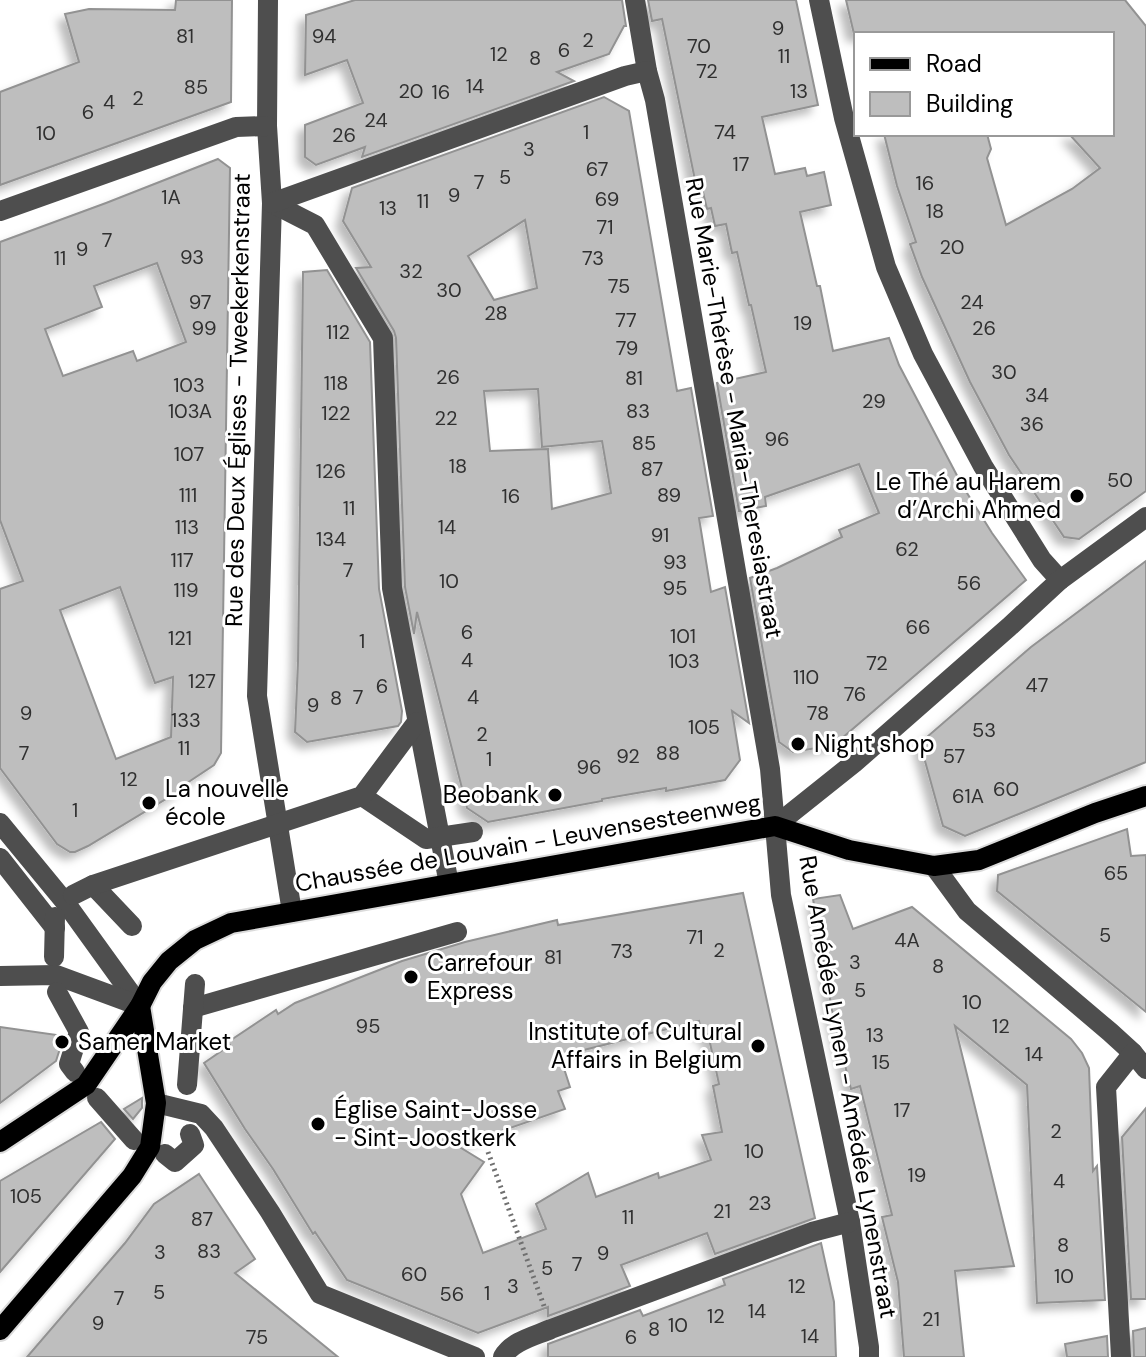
<svg xmlns="http://www.w3.org/2000/svg" width="1146" height="1357" font-family="'DM Sans',sans-serif">
<defs>
<filter id="shadow"><feDropShadow dx="-7" dy="7" stdDeviation="4" flood-color="#0004"/></filter>
</defs>
<rect width="100%" height="100%" fill="#fff"/>
<g fill="#bebebe" stroke="#929292" stroke-width="2" fill-rule="evenodd" filter="url(#shadow)">
<path d="M176,0H232L231,102L0,185V92L79,62L65,14L89,9L175,10Z"/>
<path d="M355,0H622L626,26H624L609,54L557,72L574,81L362,157L365,147L316,165L305,157V125L363,103L347,60L305,75L306,15Z"/>
<path d="M648,0H796L818,105L762,117L775,174L805,168L807,176L824,172L831,205L800,212L817,286H820L833,351L889,338L899,365L962,485L992,533L1026,580L834,745L793,752L779,742L750,578L777,568L842,537L839,530L879,513L859,464L765,497L766,506L739,511L717,383L766,372L751,305H749L737,252L732,253L726,224L715,226L711,208L707,209L701,184L696,185L662,19L652,21Z"/>
<path d="M846,0H1125L1146,26V491L1079,539L1064,537L1009,455L970,382L922,277L910,244L916,242L897,186L884,134H987L991,149L987,158L1006,225L1072,189L1100,168L1069,134H1112V34H854Z"/>
<path d="M604,97L629,111L677,391L691,388L713,516L699,518L711,592L725,587L749,723L732,711L740,760L725,780L666,791V788L602,799V801L488,822L467,808L417,612L414,634L405,587L396,338L394,331L356,268L371,267L343,221L352,188ZM525,220L537,288L494,300L468,256ZM538,389L542,447L602,441L611,493L552,509L548,449L490,451L484,391Z"/>
<path d="M218,159L230,168L221,753L214,765L178,789L179,791L88,846L75,852H70L57,844L0,768V589L23,581L0,520V242L106,203ZM157,263L186,342L137,361L133,351L63,376L45,329L102,307L94,286ZM120,587L155,683L173,677L171,737L116,759L60,610Z"/>
<path d="M327,270L370,342L379,589L402,711L401,722L398,726L307,742L295,732L298,662L303,272Z"/>
<path d="M1146,561V762L965,836L943,826L920,743L1031,647Z"/>
<path d="M1127,829L1131,856L1146,855V1012L997,891L998,875Z"/>
<path d="M743,893L815,1218L715,1254L707,1233L621,1265L630,1286L548,1316V1307L478,1333L347,1280L315,1232L313,1234L273,1169L245,1129L204,1063L230,1045L228,1042L276,1010L278,1014L295,1003L402,961L465,942L557,920L558,925ZM699,1021L702,1035L708,1034L719,1084L713,1086L722,1132L702,1135L711,1160L659,1178L658,1173L596,1197L588,1173L536,1204L546,1229L483,1253L461,1194L484,1162L458,1146L565,1109L558,1091L570,1087L560,1056Z"/>
<path d="M840,895L853,929L912,907L1071,1039L1082,1053L1089,1068L1093,1171L1097,1166L1105,1300L1037,1303L1027,1085L955,1026L1014,1266L955,1271L964,1357H904L898,1282L882,1217L892,1215L860,1086L851,1089L834,1022L813,899Z"/>
<path d="M0,1027L64,1036L56,1061L0,1103Z"/>
<path d="M142,1098V1108L133,1119L124,1109Z"/>
<path d="M1146,1108V1299H1131L1122,1137Z"/>
<path d="M101,1122L115,1139L0,1272V1181Z"/>
<path d="M199,1174L255,1259L235,1273L338,1357H27L125,1243L154,1204Z"/>
<path d="M821,1243L834,1302L836,1357H548V1344L640,1310L643,1316L725,1285L723,1279Z"/>
<path d="M1146,1328V1357H1134L1133,1331Z"/>
<path d="M1107,1336L1108,1357H1067L1065,1344Z"/>
</g>
<g fill="none" stroke-linecap="round" stroke-linejoin="round">
<defs>
<g id="major">
<path d="M0,1142L86,1085L140,1006L152,982L169,961L195,940L231,923L775,826L849,850L934,866L979,860L1095,813L1146,796"/>
<path d="M0,1330L132,1176L150,1147L156,1103L140,1006"/>
</g>
</defs>
<use href="#major" stroke="#dbdbdb" stroke-width="24"/>
<path stroke="#707070" stroke-width="5" stroke-dasharray="2 4" stroke-linecap="butt" d="M488,1152L544,1306"/>
<g stroke="#4e4e4e" stroke-width="20">
<path d="M268,0L267,126L272,203L257,696L292,912"/>
<path d="M635,0L647,71L655,100L765,740L770,769L781,895L850,1222L869,1347V1357"/>
<path d="M819,0L844,118L886,267L923,354L983,466L1042,560L1060,580"/>
<path d="M272,203L315,225L383,338L392,588L449,884"/>
<path d="M272,203L625,76L647,71"/>
<path d="M0,211L236,127L267,126"/>
<path d="M362,796L426,839L473,832"/>
<path d="M0,823L65,902L140,1006"/>
<path d="M775,826L854,763L1009,627L1060,580L1146,517"/>
<path d="M0,858L55,928"/>
<path d="M934,866L967,911L1110,1032L1133,1053L1146,1069"/>
<path d="M93,885L132,926"/>
<path d="M73,895L93,885L362,796L417,722"/>
<path d="M54,957L55,917"/>
<path d="M0,976L56,975L140,1006"/>
<path d="M57,992L79,1032L69,1064L75,1072"/>
<path d="M193,1008L457,932"/>
<path d="M187,1085L195,984"/>
<path d="M97,1098L134,1140"/>
<path d="M156,1103L201,1114L214,1128L270,1212L320,1294L475,1357"/>
<path d="M165,1154L175,1162L194,1145L190,1134"/>
<path d="M503,1357C512,1341 535,1336 551,1329L812,1232L850,1222"/>
<path d="M1121,1357L1106,1087L1133,1053"/>
</g>
<use href="#major" stroke="#000" stroke-width="20"/>
</g>
<g fill="#000" stroke="#fff" stroke-width="3">
<circle cx="1077" cy="496" r="8"/>
<circle cx="798" cy="744" r="8"/>
<circle cx="555" cy="795" r="8"/>
<circle cx="149" cy="803" r="8"/>
<circle cx="411" cy="977" r="8"/>
<circle cx="62" cy="1042" r="8"/>
<circle cx="758" cy="1046" r="8"/>
<circle cx="318" cy="1124" r="8"/>
</g>
<g text-anchor="middle" stroke-width="6" stroke-linejoin="round" paint-order="stroke">
<g font-size="20" fill="#303030">
<text x="778" y="35">9</text>
<text x="185" y="43">81</text>
<text x="324" y="43">94</text>
<text x="588" y="47">2</text>
<text x="699" y="53">70</text>
<text x="564" y="57">6</text>
<text x="499" y="61">12</text>
<text x="784" y="63">11</text>
<text x="535" y="65">8</text>
<text x="707" y="78">72</text>
<text x="475" y="93">14</text>
<text x="196" y="94">85</text>
<text x="411" y="98">20</text>
<text x="799" y="98">13</text>
<text x="441" y="99">16</text>
<text x="138" y="105">2</text>
<text x="109" y="109">4</text>
<text x="88" y="119">6</text>
<text x="376" y="127">24</text>
<text x="586" y="139">1</text>
<text x="725" y="139">74</text>
<text x="46" y="140">10</text>
<text x="344" y="142">26</text>
<text x="529" y="156">3</text>
<text x="741" y="171">17</text>
<text x="597" y="176">67</text>
<text x="505" y="184">5</text>
<text x="479" y="189">7</text>
<text x="925" y="190">16</text>
<text x="454" y="202">9</text>
<text x="171" y="204">1A</text>
<text x="607" y="206">69</text>
<text x="423" y="208">11</text>
<text x="388" y="215">13</text>
<text x="935" y="218">18</text>
<text x="605" y="234">71</text>
<text x="107" y="247">7</text>
<text x="952" y="254">20</text>
<text x="82" y="256">9</text>
<text x="192" y="264">93</text>
<text x="60" y="265">11</text>
<text x="593" y="265">73</text>
<text x="411" y="278">32</text>
<text x="619" y="293">75</text>
<text x="449" y="297">30</text>
<text x="200" y="309">97</text>
<text x="972" y="309">24</text>
<text x="496" y="320">28</text>
<text x="626" y="327">77</text>
<text x="803" y="330">19</text>
<text x="204" y="335">99</text>
<text x="984" y="335">26</text>
<text x="338" y="339">112</text>
<text x="627" y="355">79</text>
<text x="1004" y="379">30</text>
<text x="448" y="384">26</text>
<text x="634" y="385">81</text>
<text x="336" y="390">118</text>
<text x="189" y="392">103</text>
<text x="1037" y="402">34</text>
<text x="874" y="408">29</text>
<text x="190" y="418">103A</text>
<text x="638" y="418">83</text>
<text x="336" y="420">122</text>
<text x="446" y="425">22</text>
<text x="1032" y="431">36</text>
<text x="777" y="446">96</text>
<text x="644" y="450">85</text>
<text x="189" y="461">107</text>
<text x="458" y="473">18</text>
<text x="652" y="476">87</text>
<text x="331" y="478">126</text>
<text x="1120" y="487">50</text>
<text x="188" y="502">111</text>
<text x="669" y="502">89</text>
<text x="511" y="503">16</text>
<text x="349" y="515">11</text>
<text x="187" y="534">113</text>
<text x="447" y="534">14</text>
<text x="660" y="542">91</text>
<text x="331" y="546">134</text>
<text x="907" y="556">62</text>
<text x="182" y="567">117</text>
<text x="675" y="569">93</text>
<text x="348" y="577">7</text>
<text x="449" y="588">10</text>
<text x="969" y="590">56</text>
<text x="675" y="595">95</text>
<text x="186" y="597">119</text>
<text x="918" y="634">66</text>
<text x="467" y="639">6</text>
<text x="683" y="643">101</text>
<text x="180" y="645">121</text>
<text x="362" y="648">1</text>
<text x="467" y="667">4</text>
<text x="684" y="668">103</text>
<text x="877" y="670">72</text>
<text x="806" y="684">110</text>
<text x="202" y="688">127</text>
<text x="1037" y="692">47</text>
<text x="382" y="693">6</text>
<text x="855" y="701">76</text>
<text x="358" y="704">7</text>
<text x="473" y="704">4</text>
<text x="336" y="705">8</text>
<text x="313" y="712">9</text>
<text x="26" y="720">9</text>
<text x="818" y="720">78</text>
<text x="186" y="727">133</text>
<text x="704" y="734">105</text>
<text x="984" y="737">53</text>
<text x="482" y="741">2</text>
<text x="184" y="755">11</text>
<text x="24" y="760">7</text>
<text x="668" y="760">88</text>
<text x="628" y="763">92</text>
<text x="954" y="763">57</text>
<text x="489" y="766">1</text>
<text x="589" y="774">96</text>
<text x="129" y="786">12</text>
<text x="1006" y="796">60</text>
<text x="968" y="803">61A</text>
<text x="75" y="817">1</text>
<text x="1116" y="880">65</text>
<text x="1105" y="942">5</text>
<text x="695" y="944">71</text>
<text x="907" y="947">4A</text>
<text x="719" y="957">2</text>
<text x="622" y="958">73</text>
<text x="553" y="964">81</text>
<text x="855" y="969">3</text>
<text x="938" y="973">8</text>
<text x="860" y="997">5</text>
<text x="972" y="1009">10</text>
<text x="368" y="1033">95</text>
<text x="1001" y="1033">12</text>
<text x="875" y="1042">13</text>
<text x="1034" y="1061">14</text>
<text x="881" y="1069">15</text>
<text x="902" y="1117">17</text>
<text x="1056" y="1138">2</text>
<text x="754" y="1158">10</text>
<text x="917" y="1182">19</text>
<text x="1059" y="1188">4</text>
<text x="26" y="1203">105</text>
<text x="760" y="1210">23</text>
<text x="722" y="1218">21</text>
<text x="628" y="1224">11</text>
<text x="202" y="1226">87</text>
<text x="1063" y="1252">8</text>
<text x="209" y="1258">83</text>
<text x="160" y="1259">3</text>
<text x="603" y="1260">9</text>
<text x="577" y="1271">7</text>
<text x="547" y="1275">5</text>
<text x="414" y="1281">60</text>
<text x="1064" y="1283">10</text>
<text x="513" y="1293">3</text>
<text x="797" y="1293">12</text>
<text x="159" y="1299">5</text>
<text x="487" y="1300">1</text>
<text x="452" y="1301">56</text>
<text x="119" y="1305">7</text>
<text x="757" y="1318">14</text>
<text x="716" y="1323">12</text>
<text x="931" y="1326">21</text>
<text x="98" y="1330">9</text>
<text x="678" y="1332">10</text>
<text x="654" y="1336">8</text>
<text x="810" y="1343">14</text>
<text x="257" y="1344">75</text>
<text x="631" y="1344">6</text>
</g>
<g font-size="24" fill="#000" stroke="#fff">
<text transform="translate(238 400) rotate(-89)" y="8">Rue des Deux Églises - Tweekerkenstraat</text>
<text transform="translate(734 408) rotate(80)" y="8">Rue Marie-Thérèse - Maria-Theresiastraat</text>
<text transform="translate(528 843) rotate(-10)" y="8">Chaussée de Louvain - Leuvensesteenweg</text>
<text transform="translate(848 1087) rotate(80)" y="8">Rue Amédée Lynen - Amédée Lynenstraat</text>
</g>
<g font-size="24" fill="#000" stroke="#fff" text-anchor="start">
<text x="1061" y="490" text-anchor="end">Le Thé au Harem<tspan x="1061" dy="28">d’Archi Ahmed</tspan></text>
<text x="814" y="752">Night shop</text>
<text x="165" y="797">La nouvelle<tspan x="165" dy="28">école</tspan></text>
<text x="539" y="803" text-anchor="end">Beobank</text>
<text x="427" y="971">Carrefour<tspan x="427" dy="28">Express</tspan></text>
<text x="742" y="1040" text-anchor="end">Institute of Cultural<tspan x="742" dy="28">Affairs in Belgium</tspan></text>
<text x="78" y="1050">Samer Market</text>
<text x="334" y="1118">Église Saint-Josse<tspan x="334" dy="28">- Sint-Joostkerk</tspan></text>
</g>
</g>
<rect x="854" y="32" width="260" height="104" fill="#ffffff" stroke="#999999" stroke-width="2"/>
<rect x="870" y="58" width="40" height="12" fill="#000000" stroke="#999999" stroke-width="2"/>
<text x="926" y="72" font-size="24" fill="#000000">Road</text>
<rect x="870" y="92" width="40" height="24" fill="#bebebe" stroke="#999999" stroke-width="2"/>
<text x="926" y="112" font-size="24" fill="#000000">Building</text>
</svg>
